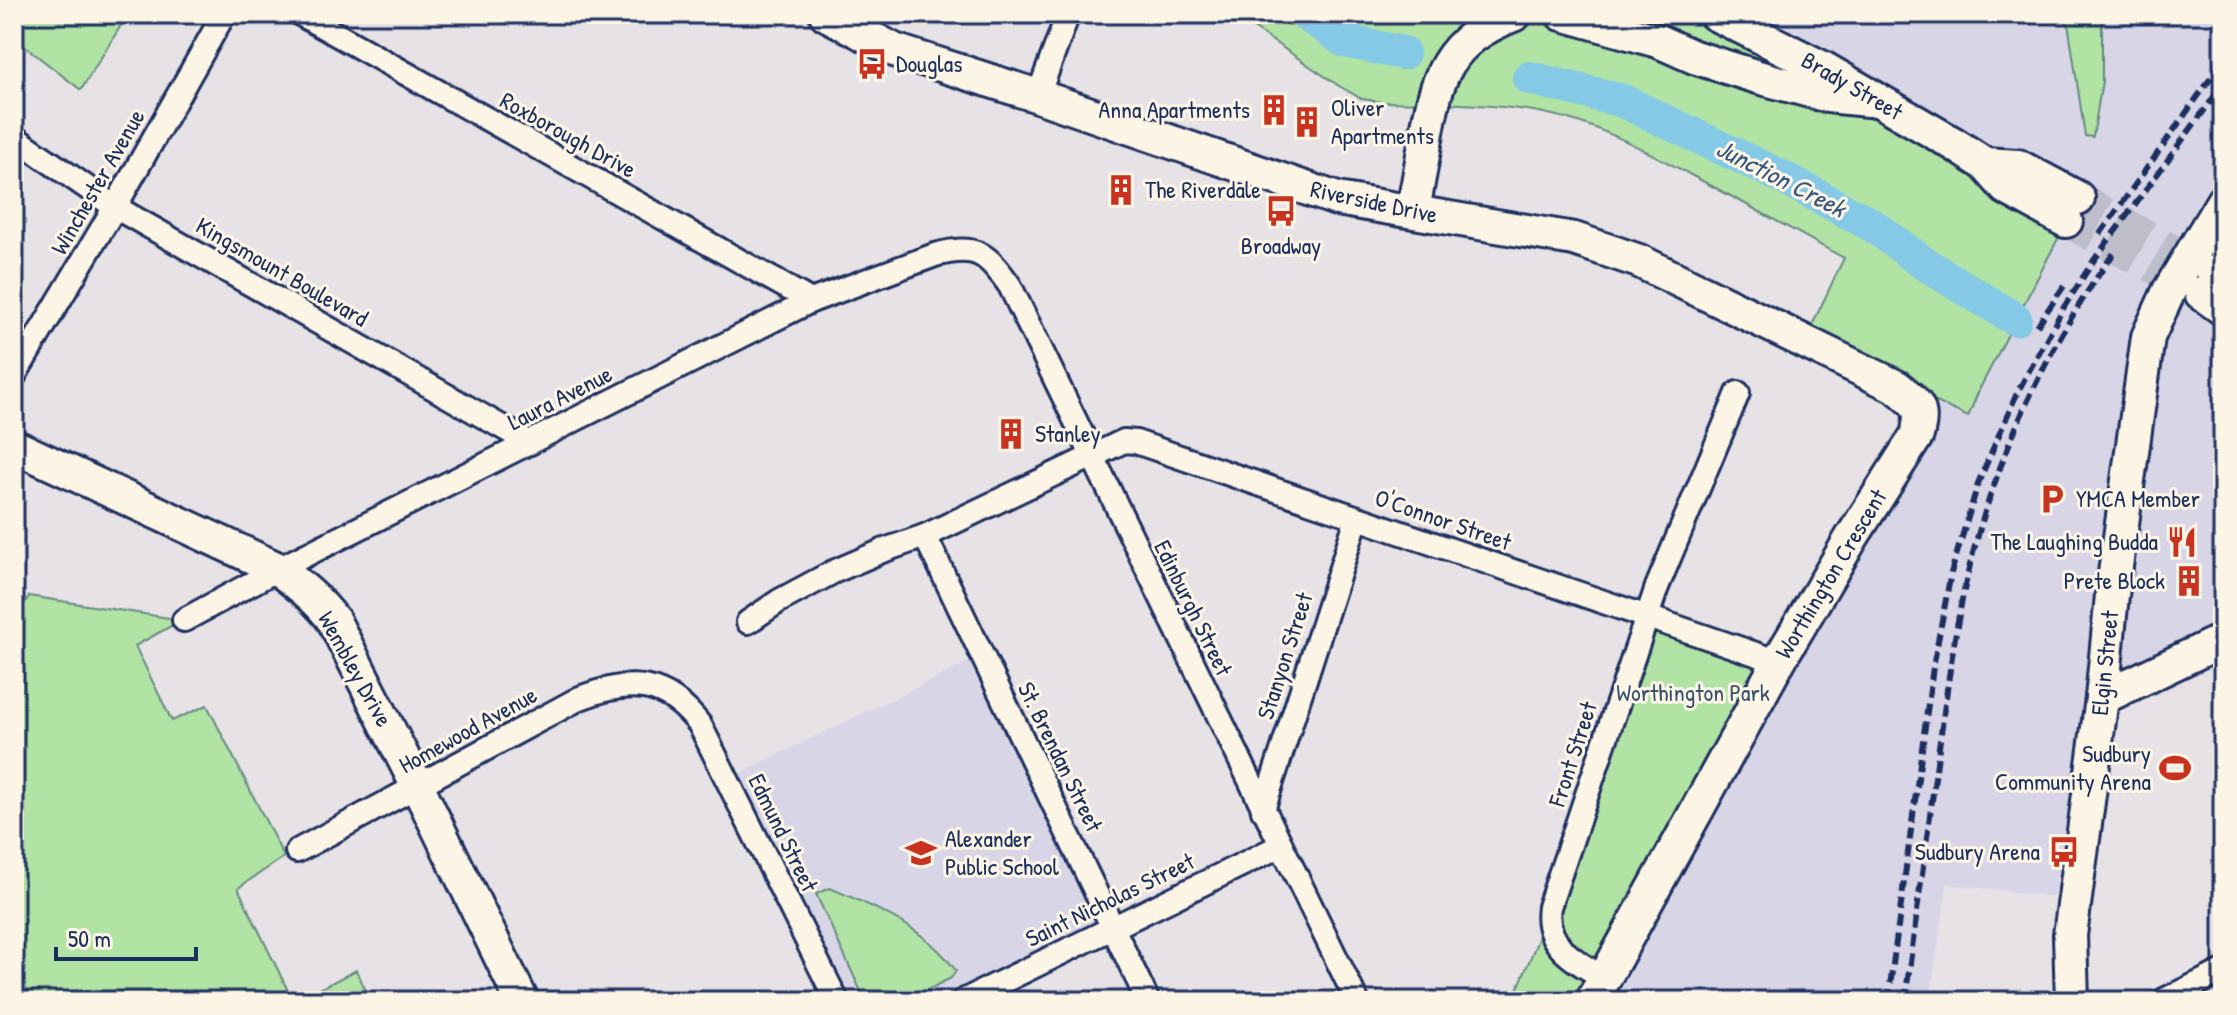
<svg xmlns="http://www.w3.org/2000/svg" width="2237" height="1015" font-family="'Patrick Hand',sans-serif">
<rect width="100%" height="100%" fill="#e7e2e6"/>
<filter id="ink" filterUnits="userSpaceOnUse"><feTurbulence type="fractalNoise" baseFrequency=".0125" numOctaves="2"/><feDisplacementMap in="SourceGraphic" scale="16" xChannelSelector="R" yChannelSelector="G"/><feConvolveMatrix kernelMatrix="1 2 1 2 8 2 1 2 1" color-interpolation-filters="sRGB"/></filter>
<g filter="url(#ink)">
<g fill="#d8d5e7">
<path d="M1719,14H2064L2069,29L2102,81V14H2223V197L2176,282L2223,311V641L2103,699L2077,900L1947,884L1930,1001H1594L1937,402L1968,416L1979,390Z"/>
<path d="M981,656L1111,928L961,1001H840L730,778Z"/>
<path d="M2223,972V1001H2165Z"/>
</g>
<g fill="#b0e3a4" stroke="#668981" stroke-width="2">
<path d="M14,14H128L81,90L14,38Z"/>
<path d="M1233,14H1719L1743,25L2061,233L1979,390L1968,417L1805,340L1844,258C1793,230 1741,201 1689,174C1643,149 1596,123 1544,113C1491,103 1435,103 1381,102L1362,99L1339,86Z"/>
<path d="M2064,14H2102V81L2093,137L2085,136L2069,29Z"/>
<path d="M29,596L182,620L135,646L172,721L207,705L284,857L238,888L293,1001H14V620Z"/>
<path d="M1648,616L1781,661L1594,1001H1513L1551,907Z"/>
<path d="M830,888C877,908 926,928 956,971L951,978C925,991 894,1011 864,998L816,894Z"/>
<path d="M356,970L371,1001H296Z"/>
</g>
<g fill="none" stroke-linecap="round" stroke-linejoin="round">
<g stroke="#85c9e6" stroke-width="34">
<path d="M1305,14L1345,41L1403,53"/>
<path d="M1529,78L1623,101L1778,175L1872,225L1922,262L2015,319"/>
</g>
<g stroke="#bebecb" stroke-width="32" stroke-dasharray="32 16" stroke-linecap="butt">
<path d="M2078,198L2210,271"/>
<path d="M2066,221L2201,293"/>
</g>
<defs>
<g id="street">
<path d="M300,14L811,301"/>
<path d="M1038,96L1068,14"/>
<path d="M14,137L115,207L530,443"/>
<path d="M14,376L115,207L224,14"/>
<path d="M925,536L1148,1001"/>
<path d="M184,620L278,569L811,301L935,255C976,244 987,253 1010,286L1357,1001"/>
<path d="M748,622L779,601L833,572L882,551L925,536L1124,441L1136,442L1779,662"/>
<path d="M1263,810L1357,518"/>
<path d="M297,851L580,698C631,678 666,681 700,725L837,1001"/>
<path d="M1604,978C1575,961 1543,945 1549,907L1657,587L1738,393"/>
<path d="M963,1001L1280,846"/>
<path d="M2162,1001L2223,971"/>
</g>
<g id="secondary">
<path d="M826,14L894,50L1038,96L1337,199L1574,239L1639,261L1897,387C1918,404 1924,408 1917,435L1852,537L1781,657L1592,1001"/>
<path d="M1562,14L1658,41L1694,57L1758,77L1828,96L1868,100"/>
<path d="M1715,14L1823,68L1954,144L1985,164L2006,188L2066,221"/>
<path d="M1985,164L2018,166L2078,198"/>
<path d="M1413,211C1417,189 1421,166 1425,144C1436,76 1446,41 1515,14"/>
<path d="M2213,272L2223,279"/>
<path d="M2201,293L2223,309"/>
<path d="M14,446L278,569C299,585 318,599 334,621L418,787L522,1001"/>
<path d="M2102,698L2223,640"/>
<path d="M2072,1001L2070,935L2102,698L2112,595L2148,337L2169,291L2223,201"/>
</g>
</defs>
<use href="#street" stroke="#1b2f5e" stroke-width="28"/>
<use href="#secondary" stroke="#1b2f5e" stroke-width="38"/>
<use href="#street" stroke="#fcf5e5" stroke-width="22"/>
<use href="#secondary" stroke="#fcf5e5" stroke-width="32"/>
<g stroke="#1b2f5e" stroke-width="6" stroke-dasharray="12 6" stroke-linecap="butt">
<path d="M2100,234L2223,61"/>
<path d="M2037,326L2066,283"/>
<path d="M1888,1001L1933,667L1951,573L1979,481L2018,391L2064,307L2094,260L2223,85"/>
<path d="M1905,1001C1916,916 1928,832 1939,747C1948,685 1955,622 1971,561C1999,451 2049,341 2117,249"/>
</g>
</g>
</g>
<defs>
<symbol id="bus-bare" viewBox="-9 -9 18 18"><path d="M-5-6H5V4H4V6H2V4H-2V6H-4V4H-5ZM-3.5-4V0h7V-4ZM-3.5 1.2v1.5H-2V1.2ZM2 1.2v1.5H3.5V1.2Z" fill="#c8321e" stroke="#fcf5e5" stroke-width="2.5" paint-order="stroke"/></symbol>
<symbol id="building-bare" viewBox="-9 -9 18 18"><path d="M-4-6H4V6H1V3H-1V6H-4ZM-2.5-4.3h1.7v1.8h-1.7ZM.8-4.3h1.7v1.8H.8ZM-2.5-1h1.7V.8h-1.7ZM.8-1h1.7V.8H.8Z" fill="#c8321e" stroke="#fcf5e5" stroke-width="2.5" paint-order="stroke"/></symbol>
<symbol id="parking-bare" viewBox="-9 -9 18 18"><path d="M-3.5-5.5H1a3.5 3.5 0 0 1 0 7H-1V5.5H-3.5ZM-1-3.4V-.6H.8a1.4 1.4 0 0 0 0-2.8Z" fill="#c8321e" stroke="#fcf5e5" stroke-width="2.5" paint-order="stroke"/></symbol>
<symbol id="restaurant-bare" viewBox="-9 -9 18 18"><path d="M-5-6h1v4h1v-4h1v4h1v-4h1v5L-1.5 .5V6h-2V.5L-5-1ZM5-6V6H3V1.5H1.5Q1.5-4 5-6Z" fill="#c8321e" stroke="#fcf5e5" stroke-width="2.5" paint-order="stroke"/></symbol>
<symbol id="stadium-bare" viewBox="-9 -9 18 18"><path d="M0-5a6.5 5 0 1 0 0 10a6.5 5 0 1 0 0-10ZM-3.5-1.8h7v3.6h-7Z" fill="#c8321e" stroke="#fcf5e5" stroke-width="2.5" paint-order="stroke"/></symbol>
<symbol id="school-bare" viewBox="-9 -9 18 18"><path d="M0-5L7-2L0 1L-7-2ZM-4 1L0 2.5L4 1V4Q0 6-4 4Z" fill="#c8321e" stroke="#fcf5e5" stroke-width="2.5" paint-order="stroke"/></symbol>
</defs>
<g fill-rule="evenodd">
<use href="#bus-bare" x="850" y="42" width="44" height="44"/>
<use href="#building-bare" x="1252" y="88" width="44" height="44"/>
<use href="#building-bare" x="1285" y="100" width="44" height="44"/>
<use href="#building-bare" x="1099" y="168" width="44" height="44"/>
<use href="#bus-bare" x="1259" y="189" width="44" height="44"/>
<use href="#building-bare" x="989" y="412" width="44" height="44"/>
<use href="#parking-bare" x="2030" y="477" width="44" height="44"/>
<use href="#restaurant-bare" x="2160" y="520" width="44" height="44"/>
<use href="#building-bare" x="2167" y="559" width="44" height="44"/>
<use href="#stadium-bare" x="2153" y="746" width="44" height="44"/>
<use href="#bus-bare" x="2042" y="830" width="44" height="44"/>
<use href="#school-bare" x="899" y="831" width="44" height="44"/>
</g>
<g text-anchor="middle" stroke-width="6" stroke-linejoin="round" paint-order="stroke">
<g font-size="24" fill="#1b2f5e" stroke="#fcf5e5" text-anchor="start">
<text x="896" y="72">Douglas</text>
<text x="1331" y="116">Oliver<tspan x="1331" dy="28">Apartments</tspan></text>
<text x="1250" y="118" text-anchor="end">Anna Apartments</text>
<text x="1145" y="198">The Riverdale</text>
<text x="1281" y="254" text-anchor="middle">Broadway</text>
<text x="1035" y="442">Stanley</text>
<text x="2076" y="507">YMCA Member</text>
<text x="2158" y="550" text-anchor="end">The Laughing Budda</text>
<text x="2165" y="589" text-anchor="end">Prete Block</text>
<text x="2151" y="762" text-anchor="end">Sudbury<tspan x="2151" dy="28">Community Arena</tspan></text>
<text x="945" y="847">Alexander<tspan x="945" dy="28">Public School</tspan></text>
<text x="2040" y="860" text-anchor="end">Sudbury Arena</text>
</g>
<g font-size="24" fill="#1b2f5e" stroke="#fcf5e5">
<text transform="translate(1852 86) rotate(30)" y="8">Brady Street</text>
<text transform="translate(568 135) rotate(29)" y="8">Roxborough Drive</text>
<text transform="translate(98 182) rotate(-60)" y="8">Winchester Avenue</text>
<text transform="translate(1374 202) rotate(12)" y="8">Riverside Drive</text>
<text transform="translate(282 272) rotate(30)" y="8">Kingsmount Boulevard</text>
<text transform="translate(560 398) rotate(-27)" y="8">Laura Avenue</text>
<text transform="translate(1443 520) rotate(19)" y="8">O'Connor Street</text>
<text transform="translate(1831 574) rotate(-59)" y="8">Worthington Crescent</text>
<text transform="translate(1193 608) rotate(64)" y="8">Edinburgh Street</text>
<text transform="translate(1285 656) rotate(-72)" y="8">Stanyon Street</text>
<text transform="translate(2105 663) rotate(-84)" y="8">Elgin Street</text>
<text transform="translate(355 669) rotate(61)" y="8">Wembley Drive</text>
<text transform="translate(468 730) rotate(-29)" y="8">Homewood Avenue</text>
<text transform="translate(1573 754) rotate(-72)" y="8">Front Street</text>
<text transform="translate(1060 757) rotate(64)" y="8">St. Brendan Street</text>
<text transform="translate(783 833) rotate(64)" y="8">Edmund Street</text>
<text transform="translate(1110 900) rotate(-26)" y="8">Saint Nicholas Street</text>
</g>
<g font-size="24" fill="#39536c" stroke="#fcf5e5">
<text x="1693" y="701">Worthington Park</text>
</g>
<g font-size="26" font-style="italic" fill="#365680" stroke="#fcf5e5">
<text transform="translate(1781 178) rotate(27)" y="9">Junction Creek</text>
</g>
</g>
<rect width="2237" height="1015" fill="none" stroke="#fcf5e5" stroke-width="48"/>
<rect x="24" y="24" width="2189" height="967" fill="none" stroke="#1b2f5e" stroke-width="3" filter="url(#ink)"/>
<path d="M56 947v12h140v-12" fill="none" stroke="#1b2f5e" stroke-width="4"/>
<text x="68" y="947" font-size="24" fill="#1b2f5e" stroke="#fcf5e5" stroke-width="6" paint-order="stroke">50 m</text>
</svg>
